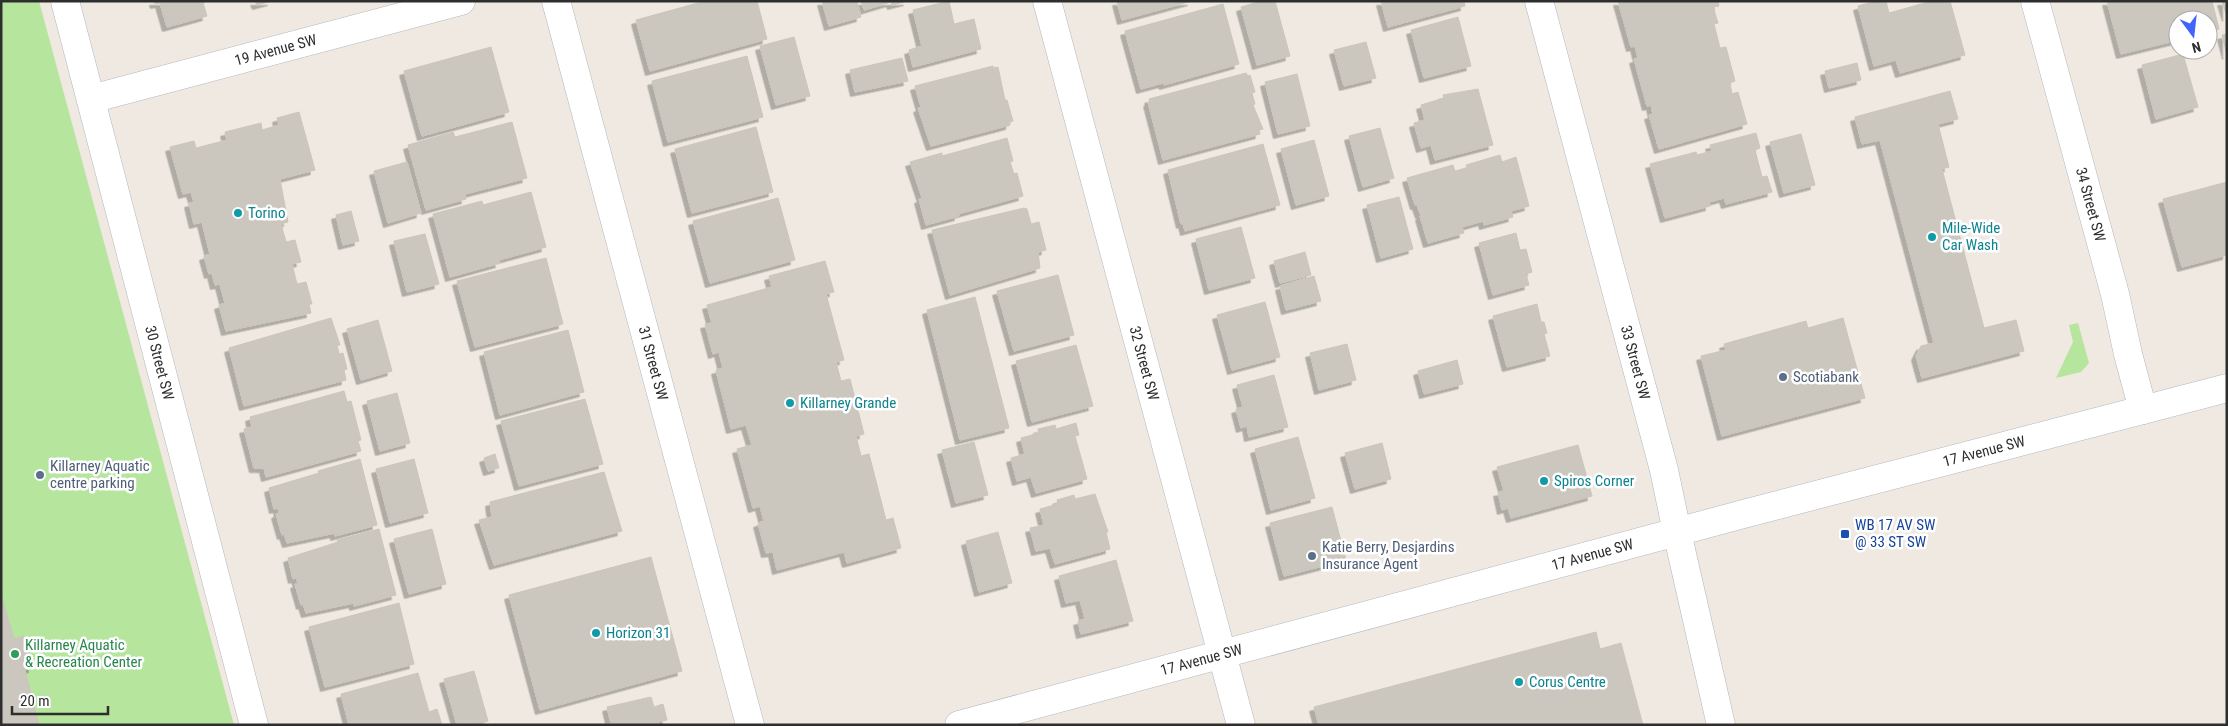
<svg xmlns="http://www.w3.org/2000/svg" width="2228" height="726" font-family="'Roboto Condensed',sans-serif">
<defs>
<filter id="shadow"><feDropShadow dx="-4.5" dy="4.5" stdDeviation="0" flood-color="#0004"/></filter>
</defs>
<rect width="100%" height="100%" fill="#efe9e1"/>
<g fill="#b6e59e">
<path d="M1,1H39L234,725H1Z"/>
<path d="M2078,323L2089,363L2081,372L2056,378L2073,342L2069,325Z"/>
</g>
<g fill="#cbc7bf" stroke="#cbc5ba" filter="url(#shadow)">
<path d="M154,1H207L203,3L207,16L167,27L160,3L155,4Z"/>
<path d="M255,1H272L257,5Z"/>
<path d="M705,1H757L767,39L650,71L636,20Z"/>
<path d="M822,1H857L861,17L829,26Z"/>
<path d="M861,1H908L892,5L891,2L864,10Z"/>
<path d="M949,1L954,24L974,19L981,49L913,67L909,50L922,46L913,10Z"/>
<path d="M1117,1H1192L1122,20Z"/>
<path d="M1261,1H1275L1290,56L1257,65L1241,7Z"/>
<path d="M1381,1H1464L1465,6L1388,27Z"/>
<path d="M1618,1H1718L1719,6L1713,7L1718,23L1714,24L1720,48L1726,47L1735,81L1730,83L1732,94L1738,92L1747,124L1659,149L1649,115L1653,114L1651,105L1647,106L1634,59L1638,58L1635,46L1631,47Z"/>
<path d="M1876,1H1886L1889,13L1932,1H1950L1965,55L1900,73L1896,60L1874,66L1858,6Z"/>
<path d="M2107,1H2212L2219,29L2208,32V20H2178V40L2121,54Z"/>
<path d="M2222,1H2227V17Z"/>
<path d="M1223,4L1239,64L1164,85L1163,83L1141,89L1125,31Z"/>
<path d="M1458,17L1471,66L1424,78L1411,30Z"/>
<path d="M2227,34V55L2222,35Z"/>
<path d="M794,37L810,96L776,105L760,46Z"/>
<path d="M1366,42L1376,78L1344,86L1334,50Z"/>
<path d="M491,47L509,112L422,136L404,71Z"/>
<path d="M2183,54L2198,107L2156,119L2142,65Z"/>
<path d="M747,56L763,117L668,142L652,81Z"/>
<path d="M902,58L908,81L855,92L850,70Z"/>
<path d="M1857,63L1861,80L1829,88L1825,71Z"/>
<path d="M993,66L994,68L998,67L1005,100H1007L1013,121L1010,122V125L931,146L918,108L921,107L915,86Z"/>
<path d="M1246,73L1248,76L1250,75L1255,92L1252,93L1255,104L1253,105L1263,129L1259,130L1260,134L1163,160L1148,102H1150L1149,99Z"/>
<path d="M1297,74L1310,126L1278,134L1265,82Z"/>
<path d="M1478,89L1493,145L1435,160L1431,145L1421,148L1414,123L1425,120L1421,105L1444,98L1443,95Z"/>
<path d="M1950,91L1958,119L1938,124L1949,167L1942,169L1984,328L2016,320L2024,351L1922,378L1916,356L1921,346L1934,343L1880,140L1862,144L1855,117Z"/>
<path d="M299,112L315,170L280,179L288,222L281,224L286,242L295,240L301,262L292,264L297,284L306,282L312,304H309L311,313L226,331L219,305L225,303L220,284L215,285L212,273L209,274L204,256L210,254L202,222L194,224L189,203L194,202L191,192L183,194L170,147L194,141L196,148L227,140L225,132L261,123L262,130L279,125L277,118Z"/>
<path d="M512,122L527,178L465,194L466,199L426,210L408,145L453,132L455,137Z"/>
<path d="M756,127L773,192L692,213L675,149Z"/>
<path d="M1380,128L1394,178L1363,187L1349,136Z"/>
<path d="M1756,133L1760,148L1755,150L1762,177L1767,176L1772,192L1726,204L1724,198L1709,202L1710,206L1665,218L1650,164L1696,152L1697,155L1712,151L1710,145Z"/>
<path d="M1801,134L1815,185L1784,193L1770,142Z"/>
<path d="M1007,138L1013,161L1010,162L1014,174L1017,173L1023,196L958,214L959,216L926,225L919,199L922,198L910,162L942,153V156Z"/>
<path d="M1314,140L1329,196L1296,205L1281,149Z"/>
<path d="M1263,144L1280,205L1185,231L1183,223L1181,224L1168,170Z"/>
<path d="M1500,155L1502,162L1516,157L1529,206L1511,211L1513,217L1484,225L1483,221L1462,227L1464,233L1428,243L1420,216L1423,213L1420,214L1417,205H1415L1407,178L1453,165L1455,171L1467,168L1466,165Z"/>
<path d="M407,162L421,213L388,223L374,171Z"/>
<path d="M2227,182V255L2182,267L2163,199Z"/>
<path d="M531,192L546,247L499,260L500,263L450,277L433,214L482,201L483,205Z"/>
<path d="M1399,197L1413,249L1381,258L1367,205Z"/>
<path d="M778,198L795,260L710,283L693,221Z"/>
<path d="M1024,208L1027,209L1031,224L1039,222L1046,250L1038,252L1040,268L950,295L932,230Z"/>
<path d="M351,211L359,241L343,245L336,215Z"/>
<path d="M1241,227L1255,278L1209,290L1196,239Z"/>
<path d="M1516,233L1520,250L1526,249L1532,272L1526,274L1529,285L1493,295L1479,243Z"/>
<path d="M425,234L439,284L407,292L394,241Z"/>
<path d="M1305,252L1311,275L1280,283L1274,261Z"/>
<path d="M546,258L563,324L475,347L457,281Z"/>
<path d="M825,261L834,292L826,294L844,360L836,362L841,381L850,379L864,434L856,436L861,456L869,454L886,520L893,518L901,548L847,563L844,552L777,570L773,552L766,553L758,523L764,521L760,506L753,508L737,449L752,445L746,425L731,429L716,370L723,368L719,352L713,354L705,324L712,323L707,305L772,287L769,276Z"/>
<path d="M1058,275L1074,335L1014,351L997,291Z"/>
<path d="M1314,276L1321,301L1286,310L1280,286Z"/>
<path d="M975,297L1009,428L960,440L927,310Z"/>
<path d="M1265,302L1280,357L1232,370L1217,315Z"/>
<path d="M1537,304L1541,322H1544L1547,333L1544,334L1550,356L1507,367L1493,316Z"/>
<path d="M331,318L340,345H337L339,354L343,353L347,369L344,370L346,380L244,406L229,348Z"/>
<path d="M1843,318L1865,398L1722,436L1701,356L1726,350L1724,344L1806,321L1808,328Z"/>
<path d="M378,320L392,371L361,380L347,329Z"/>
<path d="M568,330L584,392L500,415L484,352Z"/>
<path d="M1347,344L1356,380L1319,390L1310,353Z"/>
<path d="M1076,345L1093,406L1032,422L1016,361Z"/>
<path d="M1457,360L1463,384L1424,394L1418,371Z"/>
<path d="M1274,375L1288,427L1249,437L1247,426L1241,428L1236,409L1243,407L1237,385Z"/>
<path d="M344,391L347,402L351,401L361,440L358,441L361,451L266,477L264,468H254L244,429L252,427L250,417Z"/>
<path d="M397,393L410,443L380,451L367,401Z"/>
<path d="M585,399L603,464L519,486L501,421Z"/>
<path d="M1076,423L1079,435L1075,436L1087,479L1036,493L1031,477L1017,481L1011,458L1025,454L1021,438L1039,433L1038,429L1055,425L1056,429Z"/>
<path d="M1298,437L1315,498L1271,510L1255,449Z"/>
<path d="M974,442L988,495L956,503L942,450Z"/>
<path d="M1382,443L1391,479L1355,489L1345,453Z"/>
<path d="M1578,445L1592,496L1511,518L1508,508L1502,510L1498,492L1504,491L1497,467Z"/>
<path d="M495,454L499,468L488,471L484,458Z"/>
<path d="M360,459L377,525L335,536V533L287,543L284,534L282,535L276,514L279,513L278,508L274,509L269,488L319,473L318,471Z"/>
<path d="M414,459L428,513L390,523L376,469Z"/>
<path d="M604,472L622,531L494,565L479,520L492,517L490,502Z"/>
<path d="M1095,494L1108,532H1106L1110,549L1055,564L1050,548L1036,551L1030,528L1044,525L1040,509L1058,504L1057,500L1074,495L1075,499Z"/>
<path d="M1332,507L1346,560L1284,576L1270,523Z"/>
<path d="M379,529L396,595L354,606V603L306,613L303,604L301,605L295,584L298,583L296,578L293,579L288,558L338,542L337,540Z"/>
<path d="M432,529L446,584L409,594L394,539Z"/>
<path d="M998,532L1012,583L979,592L966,541Z"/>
<path d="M651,557L682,671L540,710L509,595Z"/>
<path d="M1116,560L1133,621L1081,634L1078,621L1085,619L1080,600L1066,603L1059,576Z"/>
<path d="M1,594L14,639L24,636L33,668L25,670L39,725H1Z"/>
<path d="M399,603L414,664L325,687L309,627Z"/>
<path d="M1596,632L1600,649L1621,643L1643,725H1319L1314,707Z"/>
<path d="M474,671L488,721L475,725H457L444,679Z"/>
<path d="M418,673L429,712L437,709L442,725H349L341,694Z"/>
<path d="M651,697L654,707L663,704L667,720L658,722L659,725H605L611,723L607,707Z"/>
</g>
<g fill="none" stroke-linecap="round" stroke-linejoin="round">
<defs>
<g id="minor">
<path id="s1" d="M65,1L254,725"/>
<path id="s2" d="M556,1L750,725"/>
<path id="s3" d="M1047,1L1241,725"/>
<path id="s4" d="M1539,1L1664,470L1677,532"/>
<path id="s5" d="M2035,1L2115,294L2128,354L2143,410"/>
<path id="s6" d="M91,99L461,1"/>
</g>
<path id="tertiary" d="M1677,532L1721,725"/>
<g id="secondary">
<path id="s7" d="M959,725L1751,512L2227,388"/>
</g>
</defs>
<use href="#minor" stroke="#b4b7c1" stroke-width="29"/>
<use href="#tertiary" stroke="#b4b7c1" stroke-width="29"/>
<use href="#secondary" stroke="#b4b7c1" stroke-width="29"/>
<use href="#minor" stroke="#fff" stroke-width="28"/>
<use href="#tertiary" stroke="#fff" stroke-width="28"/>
<use href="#secondary" stroke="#fff" stroke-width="28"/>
</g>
<g fill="#0f9aa8" stroke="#fff" stroke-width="2">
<circle cx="238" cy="213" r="5"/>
<circle cx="1932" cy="237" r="5"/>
<circle cx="790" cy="403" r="5"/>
<circle cx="1544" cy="481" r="5"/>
<circle cx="596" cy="633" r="5"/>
<circle cx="1519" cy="682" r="5"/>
</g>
<g fill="#5c6f8a" stroke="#fff" stroke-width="2">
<circle cx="1783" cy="377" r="5"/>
<circle cx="40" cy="475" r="5"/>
<circle cx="1312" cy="556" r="5"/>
</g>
<rect fill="#1a4fb4" stroke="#fff" stroke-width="2" x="1840" y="529" width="10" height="10" rx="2.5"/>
<circle fill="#2e9e5b" stroke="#fff" stroke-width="2" cx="15" cy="654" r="5"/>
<g text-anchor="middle" stroke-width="5" stroke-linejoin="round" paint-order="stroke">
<g font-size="15" fill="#2e2e2e" stroke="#fff">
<text dy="5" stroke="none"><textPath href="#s6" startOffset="191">19 Avenue SW</textPath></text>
<text dy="5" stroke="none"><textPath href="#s5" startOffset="211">34 Street SW</textPath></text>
<text dy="5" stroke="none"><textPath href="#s4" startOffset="374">33 Street SW</textPath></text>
<text dy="5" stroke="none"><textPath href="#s1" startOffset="374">30 Street SW</textPath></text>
<text dy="5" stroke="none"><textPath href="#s2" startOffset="375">31 Street SW</textPath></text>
<text dy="5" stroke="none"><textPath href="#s3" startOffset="375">32 Street SW</textPath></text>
<text dy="5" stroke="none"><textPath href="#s7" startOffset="1061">17 Avenue SW</textPath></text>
<text dy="5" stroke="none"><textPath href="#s7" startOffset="656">17 Avenue SW</textPath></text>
<text dy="5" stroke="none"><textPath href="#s7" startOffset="251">17 Avenue SW</textPath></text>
</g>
<g font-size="15" fill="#0d838f" stroke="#fff" text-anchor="start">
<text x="248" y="218">Torino</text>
<text x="1942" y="233">Mile-Wide<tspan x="1942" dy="17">Car Wash</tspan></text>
<text x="800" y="408">Killarney Grande</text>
<text x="1554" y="486">Spiros Corner</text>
<text x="606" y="638">Horizon 31</text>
<text x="1529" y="687">Corus Centre</text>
</g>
<g font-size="15" fill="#4e5e75" stroke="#fff" text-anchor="start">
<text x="1793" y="382">Scotiabank</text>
<text x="50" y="471">Killarney Aquatic<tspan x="50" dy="17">centre parking</tspan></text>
<text x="1322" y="552">Katie Berry, Desjardins<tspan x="1322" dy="17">Insurance Agent</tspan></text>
</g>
<g font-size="15" fill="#164399" stroke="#fff" text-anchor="start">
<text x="1855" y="530">WB 17 AV SW<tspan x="1855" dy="17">@ 33 ST SW</tspan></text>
</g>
<g font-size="15" fill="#27864d" stroke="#fff" text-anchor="start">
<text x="25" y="650">Killarney Aquatic<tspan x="25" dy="17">&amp; Recreation Center</tspan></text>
</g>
</g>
<rect width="2228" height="726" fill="none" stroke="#2e2e2e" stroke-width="5"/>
<g transform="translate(2193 35) rotate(165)"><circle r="24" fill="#ffffff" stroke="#ababab"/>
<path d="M0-4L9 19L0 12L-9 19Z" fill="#4264fb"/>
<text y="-8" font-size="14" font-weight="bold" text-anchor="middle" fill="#2e2e2e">N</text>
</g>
<path d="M12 706v8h96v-8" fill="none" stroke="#2e2e2e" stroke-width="2.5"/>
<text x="20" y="706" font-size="15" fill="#2e2e2e" stroke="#ffffff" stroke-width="4" paint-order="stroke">20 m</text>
</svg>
